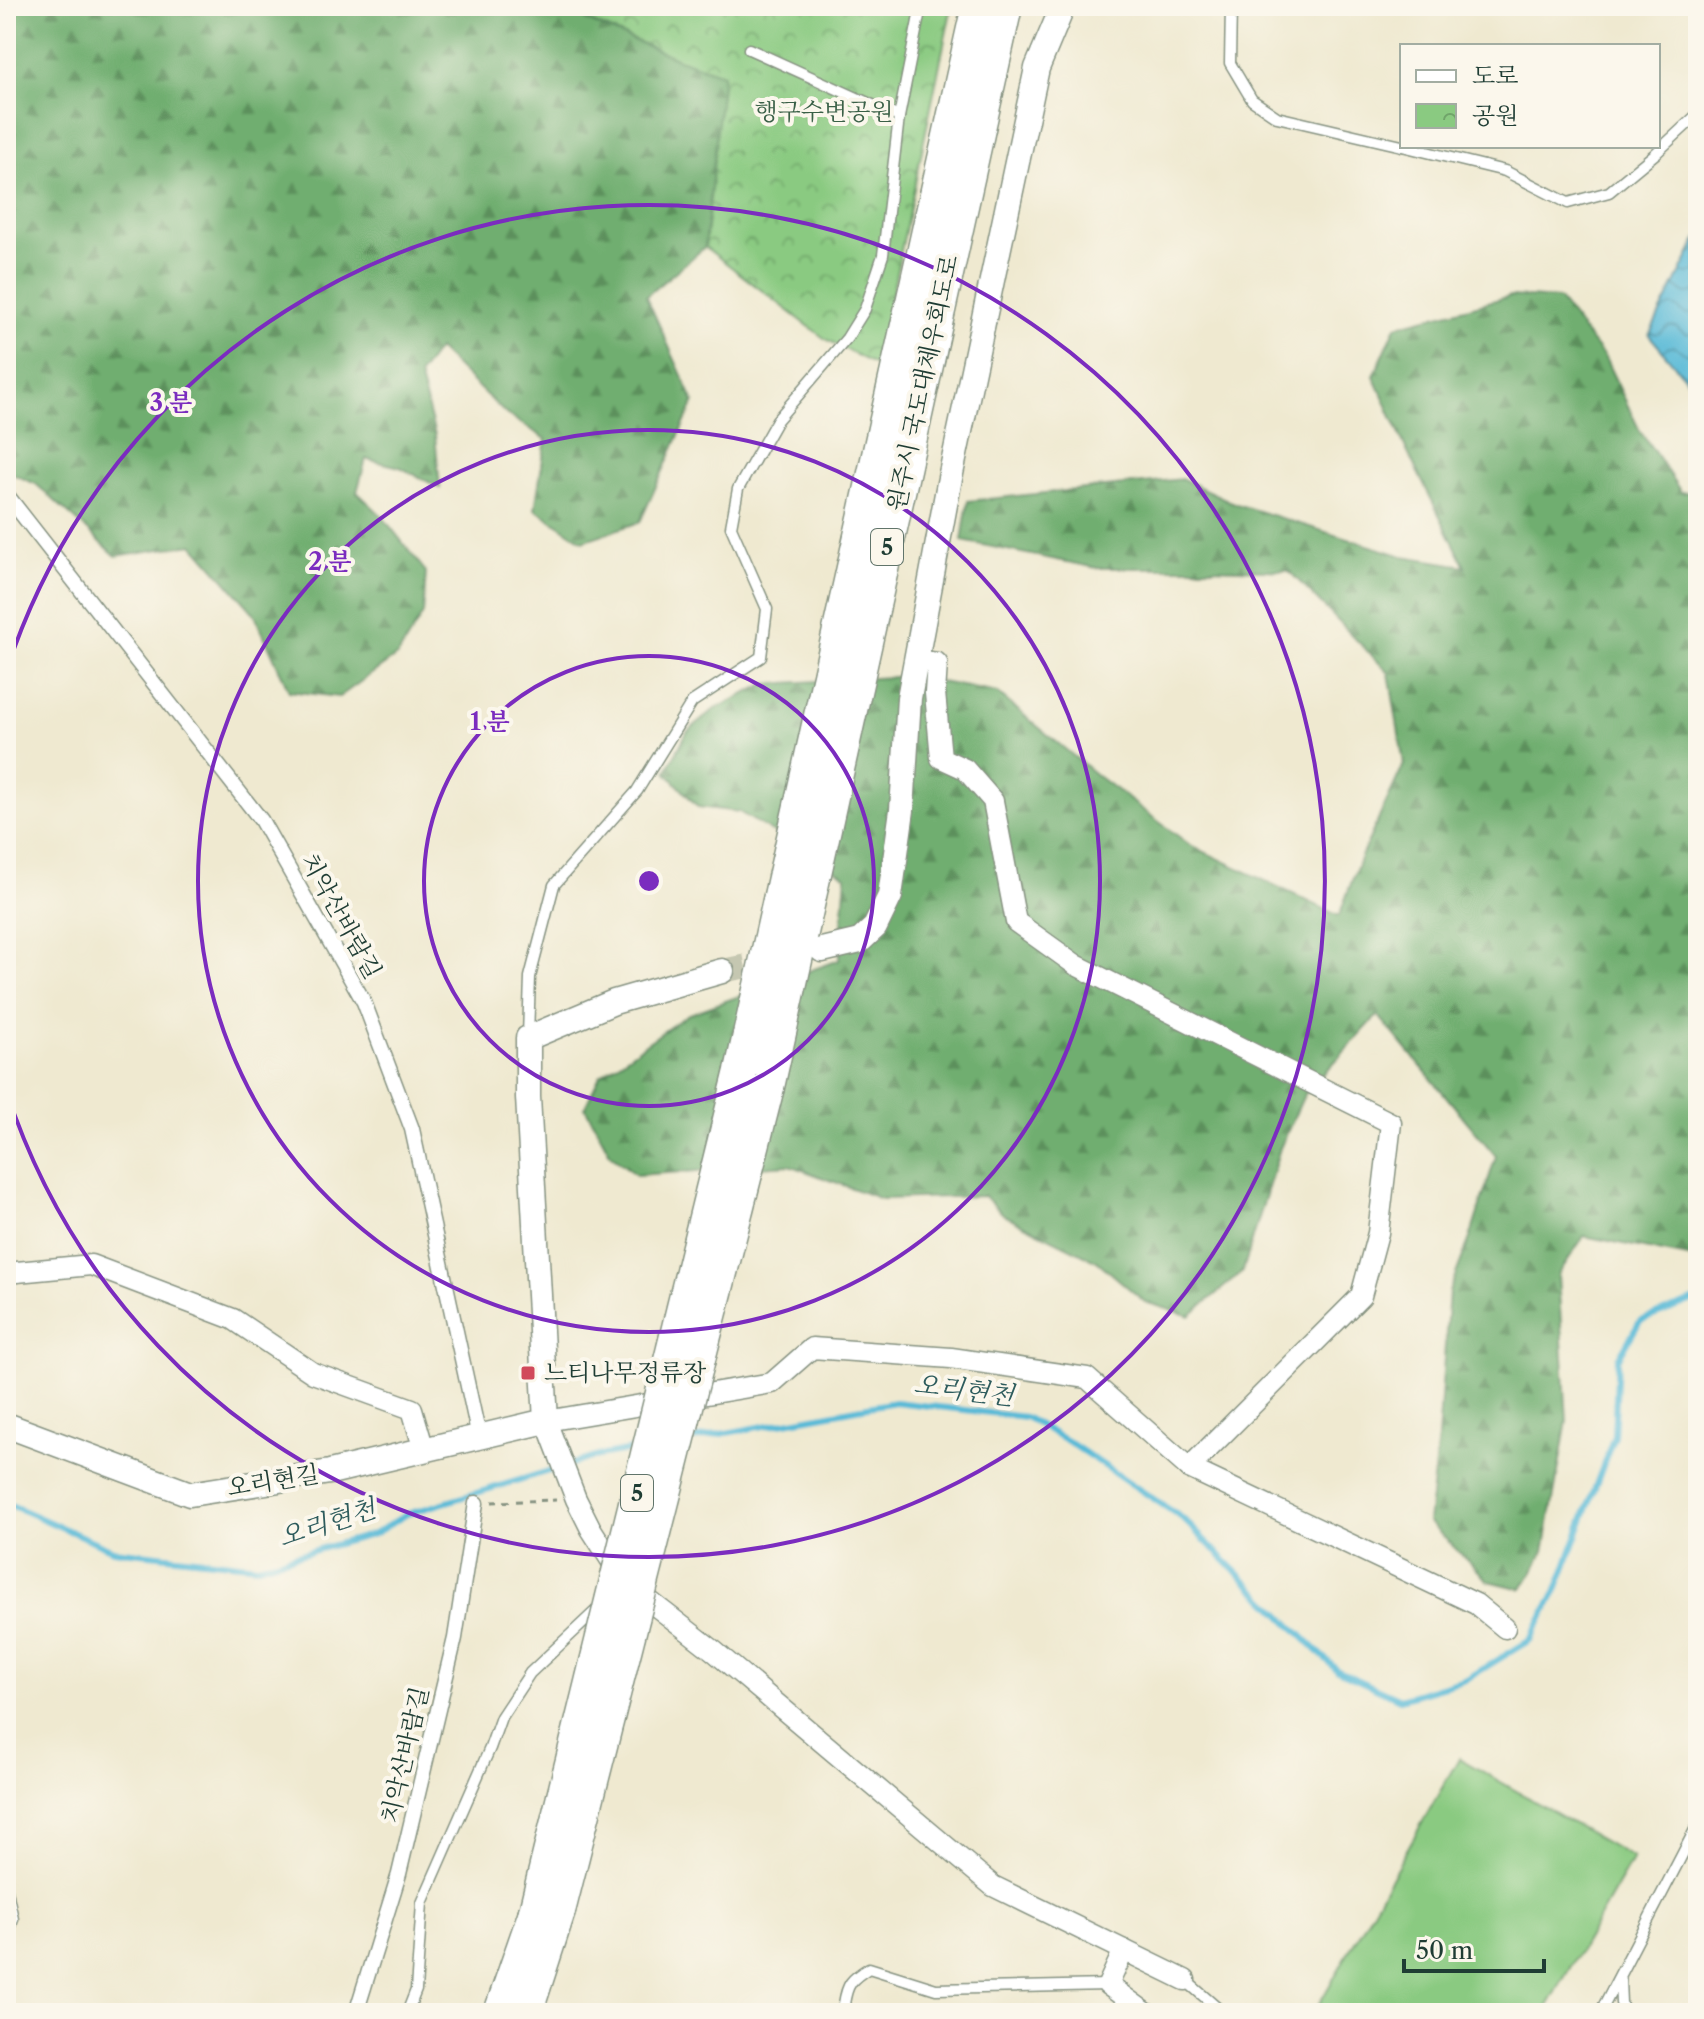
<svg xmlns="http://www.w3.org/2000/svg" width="1704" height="2019" font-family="'Libre Caslon Text','Noto Serif KR',serif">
<defs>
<pattern id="forest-firs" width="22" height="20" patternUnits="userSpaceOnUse" patternTransform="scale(2)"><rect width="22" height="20" fill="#6fae6f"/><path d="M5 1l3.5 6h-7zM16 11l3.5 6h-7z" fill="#5b8f5c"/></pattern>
<pattern id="park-crowns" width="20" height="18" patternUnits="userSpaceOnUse" patternTransform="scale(2)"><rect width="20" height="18" fill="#8aca81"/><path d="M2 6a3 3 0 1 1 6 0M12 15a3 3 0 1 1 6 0" fill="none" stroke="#70a56a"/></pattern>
<pattern id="water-waves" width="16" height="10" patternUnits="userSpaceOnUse" patternTransform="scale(2)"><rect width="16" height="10" fill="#59bad7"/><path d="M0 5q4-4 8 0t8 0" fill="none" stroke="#4998af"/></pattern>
</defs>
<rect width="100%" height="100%" fill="#fbf7ec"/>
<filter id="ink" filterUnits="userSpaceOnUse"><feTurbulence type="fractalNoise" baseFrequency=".0125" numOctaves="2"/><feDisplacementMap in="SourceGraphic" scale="16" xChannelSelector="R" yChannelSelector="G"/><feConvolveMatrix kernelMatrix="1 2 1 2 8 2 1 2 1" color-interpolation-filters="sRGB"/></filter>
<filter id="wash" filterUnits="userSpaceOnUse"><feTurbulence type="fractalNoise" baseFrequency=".006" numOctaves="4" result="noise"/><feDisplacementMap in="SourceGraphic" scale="32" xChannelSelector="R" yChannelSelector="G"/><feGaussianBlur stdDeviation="1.8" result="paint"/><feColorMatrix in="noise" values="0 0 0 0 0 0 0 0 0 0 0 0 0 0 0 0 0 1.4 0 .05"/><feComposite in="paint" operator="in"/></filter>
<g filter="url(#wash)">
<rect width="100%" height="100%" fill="#efe9d0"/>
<path fill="#8aca81" stroke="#54845a" stroke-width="2" d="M1459,1758L1633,1858L1544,2013H1314Z"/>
<g fill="url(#forest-firs)" stroke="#477652" stroke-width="2">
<path d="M6,6H577L587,21L681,60L723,74L705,247L646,296L694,402L640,522L583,541L535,509L546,439L506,414L438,349L419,375L435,435L440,488L400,467L366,459L357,492L381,515L426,572L423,614L398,655L339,697L289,691L254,613L193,544L116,556L36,484L6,471Z"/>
<path d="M1511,296L1558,299L1605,358L1639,429L1681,492L1698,493V1259L1584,1236L1558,1275L1567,1421L1544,1552L1522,1589L1489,1581L1428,1522L1438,1438L1449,1292L1470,1238L1496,1156L1378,1015L1304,1095L1280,1148L1243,1271L1190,1316L1145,1302L1097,1261L1004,1215L984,1196L881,1199L789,1165L636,1175L611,1155L585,1107L600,1076L687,1015L839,960L846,876L739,812L698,807L666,772L687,732L715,709L765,684L911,676L997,693L1099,777L1190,845L1339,916L1360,859L1404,764L1389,673L1289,571L1212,568H1097L962,541L968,501L1183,479L1236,504L1403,556L1465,566L1407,451L1374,376L1396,326Z"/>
</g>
<path fill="url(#park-crowns)" stroke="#54845a" stroke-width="2" d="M577,6H952L877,366L824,338L705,247L723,74L681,60L587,20Z"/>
<path fill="url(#water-waves)" stroke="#3c7c86" stroke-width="2" d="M1698,238V393L1649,335Z"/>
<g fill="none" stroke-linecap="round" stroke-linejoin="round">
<g stroke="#59bad7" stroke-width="6">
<path d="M688,1440L895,1402L1025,1417L1069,1442L1182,1518L1338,1671L1400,1699L1465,1680L1530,1640L1558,1588L1614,1436L1618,1359L1640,1321L1698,1299"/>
<path d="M6,1503L113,1550L258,1566L374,1534L407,1514L598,1456L637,1449"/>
</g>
</g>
</g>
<g filter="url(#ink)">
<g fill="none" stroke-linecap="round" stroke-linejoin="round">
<path stroke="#c5c7b1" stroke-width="24" stroke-dasharray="24 12" stroke-linecap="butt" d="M722,971L777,960"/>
<defs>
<g id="service">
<path d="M1231,6L1230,63L1252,100L1277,117L1402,146"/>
<path d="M749,49L899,117"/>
<path d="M1402,146L1505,171L1568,203L1609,192L1655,154L1698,114"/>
<path d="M528,1036L530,977L554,885L637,791L692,702L761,657L767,609L731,527L738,489L777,420L847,338L865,309L883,255L899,117L921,6"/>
<path d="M6,1886L13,1919L6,1943"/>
<path d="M1185,1980L1223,2013"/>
<path d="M1620,1980L1621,2003L1625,2013"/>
<path d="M407,2013L416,1990L422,1903L490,1748L501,1717L530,1673L601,1606"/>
<path d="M850,2013L844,2004C847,1984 851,1979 869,1968L936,1989L1108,1985"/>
<path d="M1600,2013L1698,1824"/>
</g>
<g id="pedestrian">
<path d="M6,494L261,820L364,1002L412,1129L479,1437"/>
<path d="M356,2013L399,1874L455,1638L476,1503"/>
</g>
<g id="minor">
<path d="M916,660L937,663L935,693L941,758L965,769L993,801L1016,922L1076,965L1391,1123L1378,1233L1361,1296L1189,1468"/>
<path d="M6,1273L91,1265L233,1319L313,1373L412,1409L424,1450"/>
<path d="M1124,1950L1108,1985L1146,2013"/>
<path d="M1185,1980L993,1886L714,1651L625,1582L591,1529L576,1499L546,1421L772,1383L812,1348L951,1358L1087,1378L1189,1468L1476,1604L1505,1628"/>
</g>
<g id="tertiary">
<path d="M822,950L860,941L875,927L890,896L902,810L909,698L949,483L1037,68L1063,6"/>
<path d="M6,1425L190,1494L330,1472L546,1421L528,1097V1038L614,1002L722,971"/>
</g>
<g id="trunk">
<path d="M741,1071L978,6"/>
<path d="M768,1087L1006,6"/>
<path d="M500,2013L534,1915"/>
<path d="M526,2013L559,1911"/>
</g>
</defs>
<use href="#service" stroke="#879382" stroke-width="13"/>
<use href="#pedestrian" stroke="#879382" stroke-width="17"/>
<use href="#minor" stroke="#879382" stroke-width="23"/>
<use href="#tertiary" stroke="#879382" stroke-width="27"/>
<use href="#trunk" stroke="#879382" stroke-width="35"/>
<path stroke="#879382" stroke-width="3" stroke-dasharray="6 6" stroke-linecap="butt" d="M492,1502L556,1500"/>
<use href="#service" stroke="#fff" stroke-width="10"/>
<use href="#pedestrian" stroke="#fff" stroke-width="14"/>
<use href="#minor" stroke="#fff" stroke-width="20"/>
<use href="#tertiary" stroke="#fff" stroke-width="24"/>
<use href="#trunk" stroke="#fff" stroke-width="32"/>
<defs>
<g id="trunk-bridge">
<path d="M559,1911L768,1087"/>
<path d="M534,1915L741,1071"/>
</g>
</defs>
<use href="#trunk-bridge" stroke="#879382" stroke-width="35" stroke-linecap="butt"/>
<use href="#trunk-bridge" stroke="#fff" stroke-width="32"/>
</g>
</g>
<g fill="none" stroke="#7b2cbf" stroke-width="4">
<circle cx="649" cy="881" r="225"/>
<circle cx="649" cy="881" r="451"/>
<path d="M6 672A676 676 0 1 1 6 1090"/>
</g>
<rect fill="#d1495b" stroke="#fbf7ec" stroke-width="3" x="520" y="1365" width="16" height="16" rx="4"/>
<g text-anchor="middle" stroke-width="8" stroke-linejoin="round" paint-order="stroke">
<g fill="#fbf7ec" stroke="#61756b" stroke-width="2">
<rect x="871" y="529" width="32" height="36" rx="6"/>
<rect x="621" y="1475" width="32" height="36" rx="6"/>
</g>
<g font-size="22" font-weight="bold" fill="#1f3d34">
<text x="887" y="555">5</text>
<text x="637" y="1501">5</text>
</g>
<g font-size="24" fill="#3a6047" stroke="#fbf7ec">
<text x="824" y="120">행구수변공원</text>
</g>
<g font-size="24" fill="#1f3d34" stroke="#fbf7ec">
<text transform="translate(923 383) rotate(-78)" y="8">원주시 국도대체우회도로</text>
<text transform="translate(341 916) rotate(61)" y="8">치악산바람길</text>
<text transform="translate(273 1481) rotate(-9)" y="8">오리현길</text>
<text transform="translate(405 1755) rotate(-77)" y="8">치악산바람길</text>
</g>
<g font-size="24" fill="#1f3d34" stroke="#fbf7ec" text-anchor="start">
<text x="544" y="1381">느티나무정류장</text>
</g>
<g font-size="26" font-style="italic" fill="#2e5c5d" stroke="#fbf7ec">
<text transform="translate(964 1390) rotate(7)" y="9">오리현천</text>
<text transform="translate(327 1523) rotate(-18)" y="9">오리현천</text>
</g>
</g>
<circle cx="649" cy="881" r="12" fill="#7b2cbf" stroke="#fbf7ec" stroke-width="4"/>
<g font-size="24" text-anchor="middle" font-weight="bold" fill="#7b2cbf" stroke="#fbf7ec" stroke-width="8" stroke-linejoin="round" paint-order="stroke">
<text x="171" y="411">3 분</text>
<text x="330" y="570">2 분</text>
<text x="490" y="730">1 분</text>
</g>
<rect width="1704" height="2019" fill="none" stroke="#fbf7ec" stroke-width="32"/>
<rect x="1400" y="44" width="260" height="104" fill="#fbf7ec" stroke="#a3ada2" stroke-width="2"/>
<rect x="1416" y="70" width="40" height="12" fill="#ffffff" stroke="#a3ada2" stroke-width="2"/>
<text x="1472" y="84" font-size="24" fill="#1f3d34">도로</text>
<rect x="1416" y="104" width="40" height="24" fill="url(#park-crowns)" stroke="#a3ada2" stroke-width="2"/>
<text x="1472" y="124" font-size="24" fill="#1f3d34">공원</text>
<path d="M1404 1959v12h140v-12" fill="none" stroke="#1f3d34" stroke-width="4"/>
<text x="1416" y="1959" font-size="24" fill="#1f3d34" stroke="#fbf7ec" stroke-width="6" paint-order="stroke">50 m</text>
</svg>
